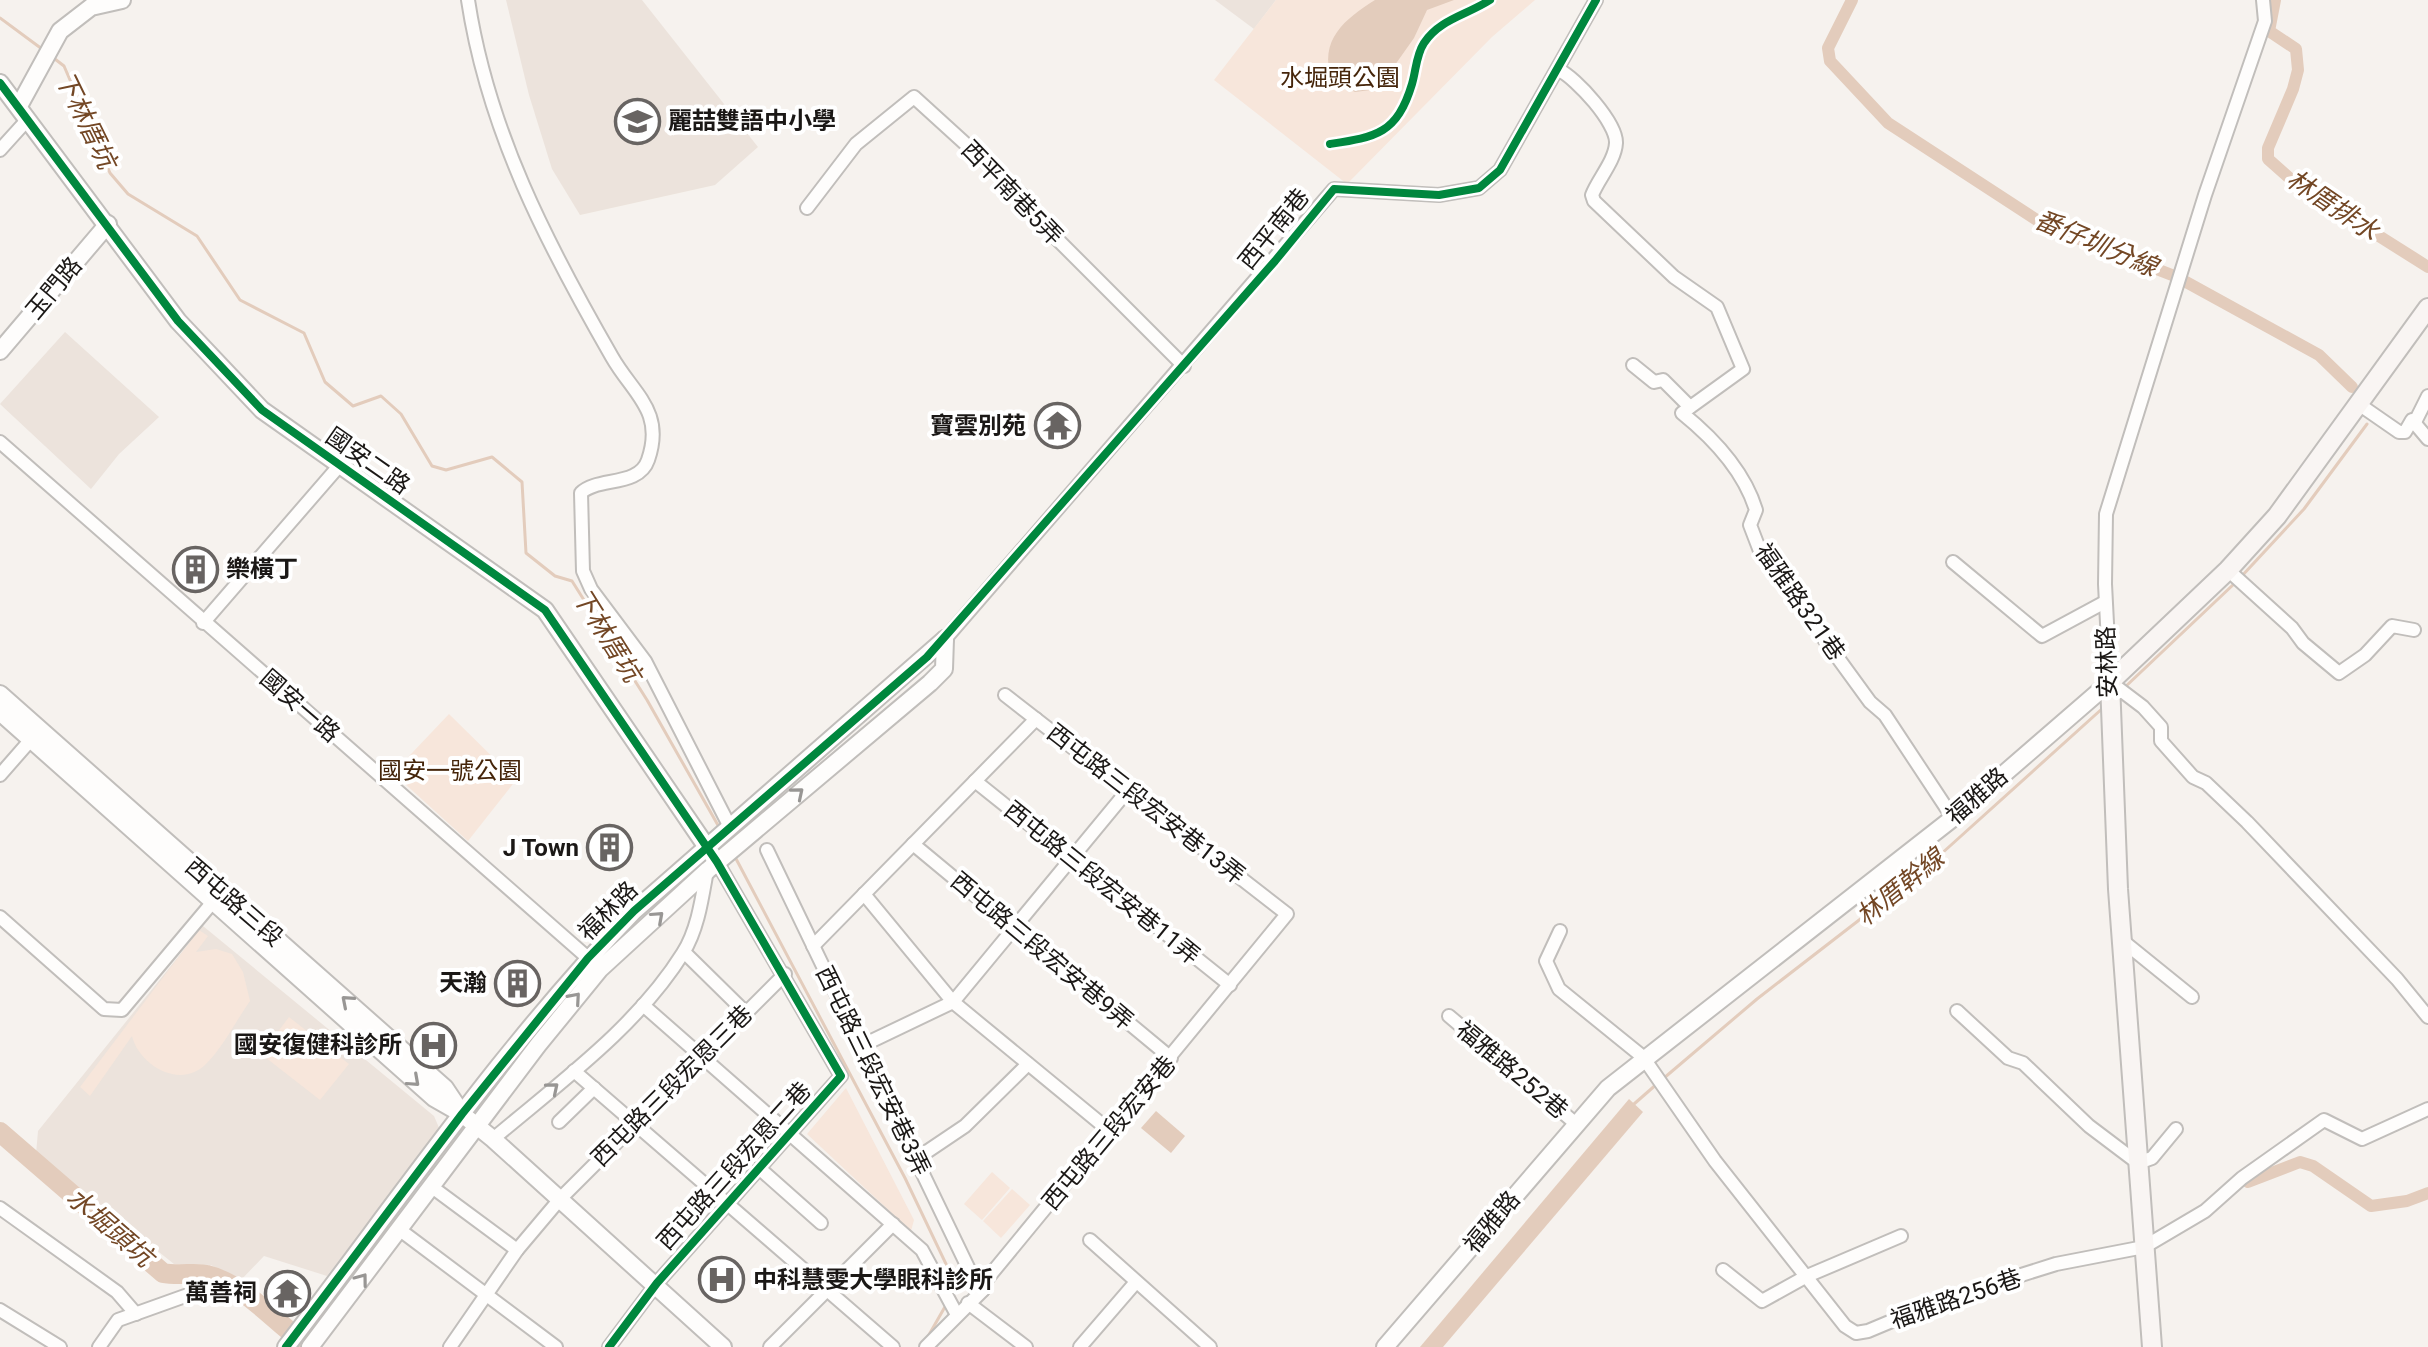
<svg xmlns="http://www.w3.org/2000/svg" width="2428" height="1347" font-family="Roboto,'Noto Sans TC',sans-serif">
<rect width="100%" height="100%" fill="#f6f2ee"/>
<g fill="#ece3dc">
<path d="M506,0H642L758,147L715,185L580,215L552,169L529,95Z"/>
<path d="M1215,0H1276L1254,29Z"/>
<path d="M65,332L159,417L119,454L91,489L0,404Z"/>
<path d="M203,926L434,1116L440,1130L327,1276L264,1256L240,1281L211,1265L174,1264L36,1154L38,1131Z"/>
</g>
<g fill="#f7e6db">
<path d="M1276,0H1535L1492,37L1347,184L1214,80Z"/>
<path d="M449,714L516,780L468,841L393,773Z"/>
<path d="M199,930L208,936L196,952L216,949L232,954L243,972L250,1001C236,1021 223,1047 206,1064C180,1090 139,1065 132,1036L90,1096L80,1087Z"/>
<path d="M289,1017L349,1064L320,1100L261,1054Z"/>
<path d="M846,1088L914,1220L911,1231L807,1134Z"/>
<path d="M992,1172L1010,1188L982,1220L964,1204Z"/>
<path d="M1012,1189L1030,1205L1001,1238L983,1221Z"/>
</g>
<g fill="#e3ccbc">
<path d="M1375,0H1454L1427,10L1414,38L1378,89L1355,92L1332,80C1318,40 1345,19 1375,0Z"/>
<path d="M1629,1099L1643,1112L1443,1347H1420Z"/>
<path d="M1156,1111L1185,1136L1171,1153L1141,1128Z"/>
</g>
<g fill="none" stroke-linecap="round" stroke-linejoin="round">
<g stroke="#e3ccbc" stroke-width="3">
<path d="M0,18L42,49"/>
<path d="M51,56L64,66L110,173L128,194L197,236L240,300L304,333L325,382L353,406L381,396L401,414L432,466L446,470L492,457L522,482L526,553L555,576L572,581L647,700L719,827"/>
<path d="M2240,578L2304,509L2367,424"/>
<path d="M2124,688L2235,583"/>
<path d="M734,855L905,1178L957,1287L952,1295"/>
<path d="M1664,1078L1757,999L1920,873L2104,707"/>
<path d="M1634,1104L1658,1083"/>
<path d="M926,1340L946,1305"/>
</g>
<g stroke="#e3ccbc" stroke-width="12">
<path d="M1852,0L1828,48L1830,61L1888,123L2046,226L2177,277L2319,355L2352,387"/>
<path d="M2275,0L2269,31L2296,49L2298,70L2293,89L2268,148V159L2295,183L2428,267"/>
<path d="M2248,1182L2300,1162L2313,1166L2371,1206L2407,1201L2428,1193"/>
</g>
<path stroke="#e3ccbc" stroke-width="20" d="M0,1132L163,1273C178,1276 198,1272 207,1275C247,1285 277,1326 311,1347"/>
<defs>
<g id="minor">
<path d="M468,0C488,131 547,244 612,357C633,394 665,411 648,460C639,487 597,477 581,493L583,571L591,589L645,661L730,827"/>
<path d="M2263,0L2265,21L2205,195L2106,514L2105,584L2110,682L2143,707L2161,727V741L2193,777L2206,783L2247,822L2397,979L2428,1017"/>
<path d="M1559,70C1576,78 1617,123 1616,143C1615,161 1598,179 1592,195L1594,201L1674,277L1717,307L1743,369L1682,413C1713,438 1744,471 1756,510L1750,525L1760,551L1870,702L1885,715L1953,818"/>
<path d="M0,150L28,119"/>
<path d="M807,208L856,144L914,97L1025,198L1041,223L1184,366"/>
<path d="M1633,365L1654,382L1663,380L1690,407"/>
<path d="M2360,405L2399,432H2405L2412,420L2428,439"/>
<path d="M2415,422L2428,396"/>
<path d="M0,442L596,965"/>
<path d="M1953,562L2042,636L2105,602"/>
<path d="M2228,570L2292,628L2303,643L2339,673L2365,655L2392,626L2414,630"/>
<path d="M203,623L339,466"/>
<path d="M945,639L1334,189L1439,195L1479,188L1500,170L1596,0"/>
<path d="M0,775L35,735"/>
<path d="M975,781L1230,985"/>
<path d="M913,844L1171,1058"/>
<path d="M767,850L975,1282L983,1290"/>
<path d="M864,894L953,1002L1111,1132"/>
<path d="M0,917L104,1009L122,1010L217,897"/>
<path d="M1560,931L1546,961L1559,989L1643,1057L1715,1161L1845,1326L1856,1333L1868,1331L1942,1300L2056,1264L2144,1247L2205,1211L2242,1178L2324,1120L2362,1139L2428,1109"/>
<path d="M2124,942L2192,997"/>
<path d="M813,946L1036,719"/>
<path d="M684,952L746,1013"/>
<path d="M643,1005L922,1250L956,1313"/>
<path d="M1957,1011L2008,1058L2023,1063L2089,1126L2138,1163L2152,1158L2176,1129"/>
<path d="M1449,1016L1575,1123"/>
<path d="M861,1046L953,1002L1128,790"/>
<path d="M574,1071L893,1347"/>
<path d="M559,1122L594,1088"/>
<path d="M493,1139C559,1083 637,1027 683,953C698,929 702,898 707,870"/>
<path d="M916,1159L965,1126L1028,1064"/>
<path d="M759,1168L821,1223"/>
<path d="M432,1187L517,1250"/>
<path d="M0,1208L117,1292L136,1314"/>
<path d="M400,1230L556,1347"/>
<path d="M1090,1240L1210,1347"/>
<path d="M1723,1270L1762,1301L1807,1276L1901,1236"/>
<path d="M968,1303L1026,1347"/>
<path d="M0,1310L60,1347"/>
<path d="M99,1347L118,1320L199,1291"/>
<path d="M450,1347L517,1250L560,1199L785,974"/>
<path d="M609,1347L657,1283L841,1076L717,862"/>
<path d="M770,1347L893,1224"/>
<path d="M926,1347L983,1290L987,1279L1287,914L1005,695"/>
<path d="M1080,1347L1136,1282"/>
</g>
<g id="tertiary">
<path d="M0,83L178,321L262,410L545,610L717,862"/>
<path d="M19,106L60,31L91,7L122,0"/>
<path d="M0,351L108,224"/>
<path d="M0,694L445,1088L459,1109"/>
<path d="M0,712L434,1098L462,1114L493,1139L723,1347"/>
<path d="M286,1347C399,1200 504,1045 634,911L945,639"/>
<path d="M310,1347L538,1045L600,969L708,870L930,683L944,669L945,639"/>
<path d="M1385,1347L1608,1088L1953,818L2110,682"/>
</g>
<path id="secondary" d="M2152,1347L2118,889L2110,682L2228,570L2277,516L2428,308"/>
</defs>
<use href="#minor" stroke="#c1bebb" stroke-width="16"/>
<use href="#tertiary" stroke="#c1bebb" stroke-width="20"/>
<use href="#secondary" stroke="#c1bebb" stroke-width="22"/>
<use href="#minor" stroke="#fefdfc" stroke-width="12"/>
<use href="#tertiary" stroke="#fefdfc" stroke-width="16"/>
<use href="#secondary" stroke="#f9f5f3" stroke-width="18"/>
<defs>
<g id="cycleway">
<path d="M0,83L178,321L262,410L545,610L717,862L841,1076L657,1283L609,1347"/>
<path d="M1330,144C1376,137 1397,134 1412,84C1416,71 1416,55 1424,43C1440,19 1467,15 1490,0"/>
<path d="M286,1347L462,1114L588,958L634,911L927,657L1275,261L1334,189L1439,195L1479,188L1500,170L1596,0"/>
</g>
</defs>
<use href="#cycleway" stroke="#fff" stroke-width="13"/>
<use href="#cycleway" stroke="#00873e" stroke-width="8"/>
</g>
<defs><path id="oneway-chevron" d="M-2-3.5L2.5 0L-2 3.5" fill="none" stroke-width="1.6" stroke-linecap="round" stroke-linejoin="round" transform="scale(2)"/></defs>
<g stroke="#989694">
<use href="#oneway-chevron" transform="translate(798 793) rotate(-40)"/>
<use href="#oneway-chevron" transform="translate(658 917) rotate(-42)"/>
<use href="#oneway-chevron" transform="translate(575 998) rotate(-49)"/>
<use href="#oneway-chevron" transform="translate(347 1001) rotate(-139)"/>
<use href="#oneway-chevron" transform="translate(414 1081) rotate(42)"/>
<use href="#oneway-chevron" transform="translate(553 1088) rotate(-40)"/>
<use href="#oneway-chevron" transform="translate(362 1279) rotate(-53)"/>
</g>
<defs>
<symbol id="school-ring" viewBox="-11 -11 22 22"><circle r="9.5" fill="#fff" stroke="#686462" stroke-width="1.5"/><path d="M0-5L7-2L0 1L-7-2ZM-4 1L0 2.5L4 1V4Q0 6-4 4Z" fill="#686462"/></symbol>
<symbol id="temple-ring" viewBox="-11 -11 22 22"><circle r="9.5" fill="#fff" stroke="#686462" stroke-width="1.5"/><path d="M0-6L5-2H3V0L6.5 2.5H4V6H1.5V3h-3V6H-4V2.5H-6.5L-3 0V-2H-5Z" fill="#686462"/></symbol>
<symbol id="building-ring" viewBox="-11 -11 22 22"><circle r="9.5" fill="#fff" stroke="#686462" stroke-width="1.5"/><path d="M-4-6H4V6H1V3H-1V6H-4ZM-2.5-4.3h1.7v1.8h-1.7ZM.8-4.3h1.7v1.8H.8ZM-2.5-1h1.7V.8h-1.7ZM.8-1h1.7V.8H.8Z" fill="#686462"/></symbol>
<symbol id="hospital-ring" viewBox="-11 -11 22 22"><circle r="9.5" fill="#fff" stroke="#686462" stroke-width="1.5"/><path d="M-5-5h3v3.5h4V-5h3V5h-3V1.5h-4V5h-3Z" fill="#686462"/></symbol>
</defs>
<g fill-rule="evenodd">
<use href="#school-ring" x="612" y="96" width="51" height="51"/>
<use href="#temple-ring" x="1032" y="400" width="51" height="51"/>
<use href="#building-ring" x="170" y="544" width="51" height="51"/>
<use href="#building-ring" x="584" y="822" width="51" height="51"/>
<use href="#building-ring" x="492" y="958" width="51" height="51"/>
<use href="#hospital-ring" x="408" y="1020" width="51" height="51"/>
<use href="#hospital-ring" x="696" y="1254" width="51" height="51"/>
<use href="#temple-ring" x="262" y="1268" width="51" height="51"/>
</g>
<g text-anchor="middle" stroke-width="8" stroke-linejoin="round" paint-order="stroke">
<g font-size="24" fill="#45250a" stroke="#fff">
<text x="1340" y="86">水堀頭公園</text>
<text x="450" y="779">國安一號公園</text>
</g>
<g font-size="24" font-weight="bold" fill="#1b1816" stroke="#fff" text-anchor="end">
<text x="668" y="129" text-anchor="start">麗喆雙語中小學</text>
<text x="1026" y="434">寶雲別苑</text>
<text x="226" y="577" text-anchor="start">樂橫丁</text>
<text x="579" y="856">J Town</text>
<text x="487" y="991">天瀚</text>
<text x="402" y="1053">國安復健科診所</text>
<text x="753" y="1288" text-anchor="start">中科慧雯大學眼科診所</text>
<text x="257" y="1301">萬善祠</text>
</g>
<g font-size="24" fill="#1b1816" stroke="#fff">
<text transform="translate(1012 193) rotate(46)" y="8">西平南巷5弄</text>
<text transform="translate(1274 229) rotate(-51)" y="8">西平南巷</text>
<text transform="translate(54 288) rotate(-50)" y="8">玉門路</text>
<text transform="translate(368 461) rotate(35)" y="8">國安二路</text>
<text transform="translate(1800 602) rotate(55)" y="8">福雅路321巷</text>
<text transform="translate(2107 662) rotate(-92)" y="8">安林路</text>
<text transform="translate(300 706) rotate(41)" y="8">國安一路</text>
<text transform="translate(1977 796) rotate(-41)" y="8">福雅路</text>
<text transform="translate(1146 804) rotate(38)" y="8">西屯路三段宏安巷13弄</text>
<text transform="translate(1102 883) rotate(39)" y="8">西屯路三段宏安巷11弄</text>
<text transform="translate(234 902) rotate(41)" y="8">西屯路三段</text>
<text transform="translate(608 911) rotate(-45)" y="8">福林路</text>
<text transform="translate(1042 951) rotate(40)" y="8">西屯路三段宏安巷9弄</text>
<text transform="translate(1512 1070) rotate(40)" y="8">福雅路252巷</text>
<text transform="translate(873 1071) rotate(64)" y="8">西屯路三段宏安巷3弄</text>
<text transform="translate(672 1086) rotate(-45)" y="8">西屯路三段宏恩三巷</text>
<text transform="translate(1109 1133) rotate(-50)" y="8">西屯路三段宏安巷</text>
<text transform="translate(734 1166) rotate(-48)" y="8">西屯路三段宏恩二巷</text>
<text transform="translate(1492 1222) rotate(-50)" y="8">福雅路</text>
<text transform="translate(1956 1299) rotate(-19)" y="8">福雅路256巷</text>
</g>
<g font-size="26" font-style="italic" fill="#734725" stroke="#fff">
<text transform="translate(86 120) rotate(64)" y="9">下林厝坑</text>
<text transform="translate(2333 205) rotate(34)" y="9">林厝排水</text>
<text transform="translate(2096 243) rotate(23)" y="9">番仔圳分線</text>
<text transform="translate(607 635) rotate(58)" y="9">下林厝坑</text>
<text transform="translate(1900 887) rotate(-39)" y="9">林厝幹線</text>
<text transform="translate(110 1227) rotate(41)" y="9">水堀頭坑</text>
</g>
</g>
</svg>
